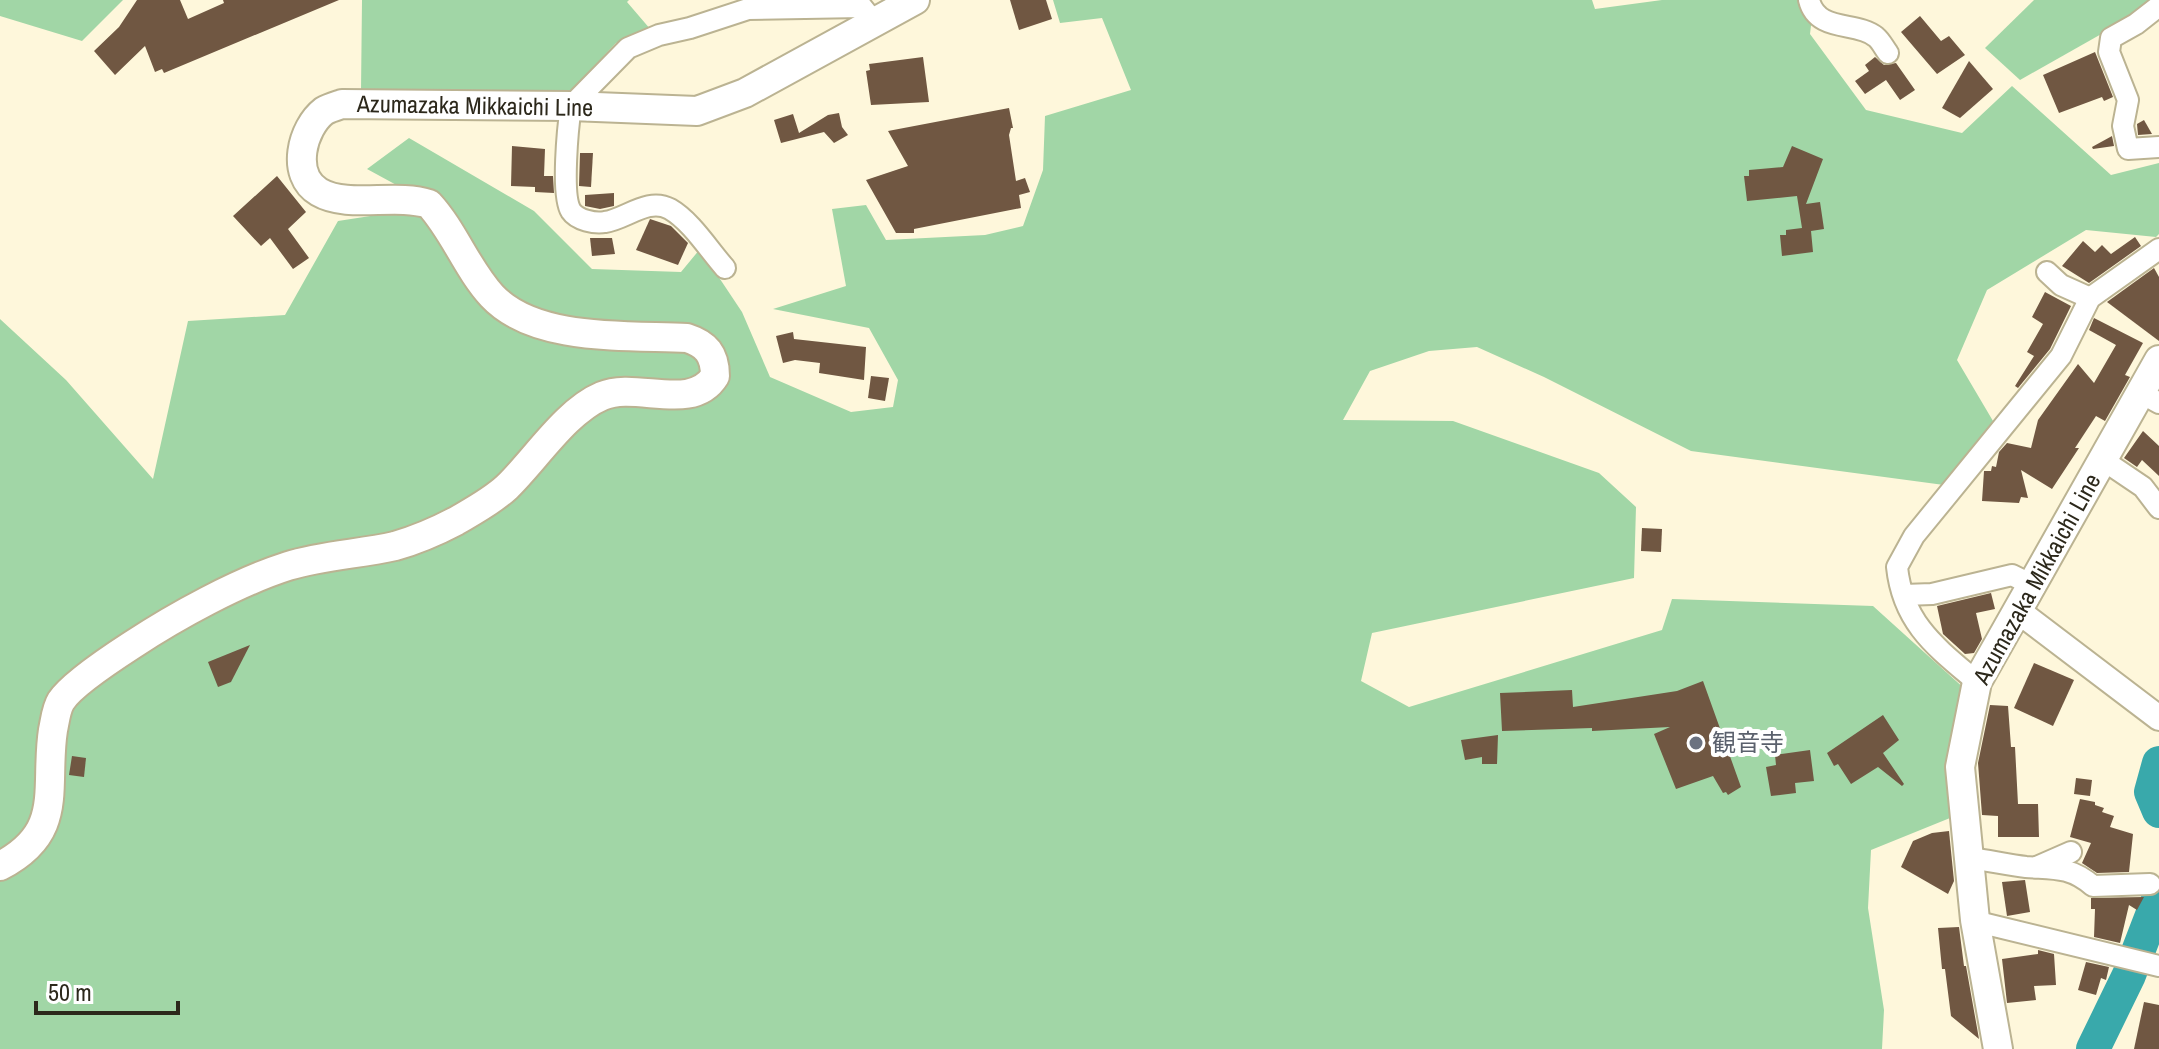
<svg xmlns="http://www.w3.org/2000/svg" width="2159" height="1049" font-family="'Archivo Narrow','Noto Sans JP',sans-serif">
<rect width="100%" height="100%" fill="#fef7db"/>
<g fill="#a1d6a6">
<path d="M0,0H123L82,41L0,16Z"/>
<path d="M362,0H629L627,2L651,30L616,43L566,96L361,91Z"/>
<path d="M1053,0H1592L1595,9L1662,0H1814L1810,34L1866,110L1962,133L2012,86L2111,175L2159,163V234L2156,237L2086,230L1987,290L1957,360L1993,421L1944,485L1691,451L1544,377L1477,347L1429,351L1370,371L1343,420L1453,421L1599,473L1636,507L1634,578L1372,633L1361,681L1409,707L1662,630L1672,599L1873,606L1966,690L1950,818L1871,850L1868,908L1884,1010L1882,1049H0V319L66,380L153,479L188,321L285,315L338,221L435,206L367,169L409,138L534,211L592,269L681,272L700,249L742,312L770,377L851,412L893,407L898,380L869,328L773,309L846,286L832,209L866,205L886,240L985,235L1023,226L1043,170L1045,116L1131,90L1102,18L1060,23Z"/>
<path d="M2034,0H2156L2119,24L2020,80L1985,48Z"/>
</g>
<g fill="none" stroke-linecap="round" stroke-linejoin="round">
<g stroke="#39a9ab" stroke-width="34">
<path d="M2159,763L2151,792L2159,811"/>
<path d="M2093,1049L2129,975L2159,897"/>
</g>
</g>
<g fill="#705742">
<path d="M137,0H180L188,19L224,3L223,0H339L164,73L162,69L155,72L145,46L115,75L94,51L119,27Z"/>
<path d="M1010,0H1046L1052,19L1019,30Z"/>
<path d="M1920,16L1941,41L1949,36L1965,55L1937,74L1901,32Z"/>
<path d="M2095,52L2113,97L2104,101L2102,97L2059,113L2043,75Z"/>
<path d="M923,57L929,102L871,105L866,71L870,70L869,64Z"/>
<path d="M1875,57L1884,65L1896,63L1915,90L1900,100L1886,80L1865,94L1855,81L1869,71L1865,65Z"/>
<path d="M1969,61L1993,89L1960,118L1942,108Z"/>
<path d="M1009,108L1013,128H1011L1009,135L1016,181L1025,178L1030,192L1019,195L1021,208L914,229V233H896L866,180L908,166L888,131Z"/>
<path d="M839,113L842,127L848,135L834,143L824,132L781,143L774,120L793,114L799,133L828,115Z"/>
<path d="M2144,120L2152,134L2138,135L2137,124Z"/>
<path d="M2112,136L2114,146L2093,149L2092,147Z"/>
<path d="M512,146L545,149L544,176H553L554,193L535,192V187L511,186Z"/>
<path d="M1792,146L1823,159L1806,204L1820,202L1824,229L1811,231L1813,252L1782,256L1780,235H1786V230L1802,228L1797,196L1747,201L1744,176H1749V170L1783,167Z"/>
<path d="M580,153H593L591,187L579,186Z"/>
<path d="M277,176L306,212L288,229L309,258L293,269L270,238L261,246L233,216Z"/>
<path d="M614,193V206L600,209L585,206V195Z"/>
<path d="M650,219L671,226L688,243L678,265L636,250Z"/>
<path d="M2135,237L2141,246L2089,283L2062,266L2083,241L2095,252L2102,245L2111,254Z"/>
<path d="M590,238H612L615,254L592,256Z"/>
<path d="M2154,268L2159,277V341L2107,302Z"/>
<path d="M2045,292L2071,306L2050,349L2018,388L2015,386L2034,356L2027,352L2043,324L2032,317Z"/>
<path d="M2094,318L2143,343L2125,375L2130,377L2105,421L2096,416L2075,448H2079L2052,489L2021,470L2028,498L2021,497L2019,503L1982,501L1984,471H1991L1992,466L1996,467L1999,452L2007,443L2031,448L2038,420L2078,364L2094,383L2116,345L2089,330Z"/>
<path d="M793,332L794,339L866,347L864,380L819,373L820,363L795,360L783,363L776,336Z"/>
<path d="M871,376L889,378L885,401L868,398Z"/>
<path d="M2143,431L2159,446V476L2142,460L2137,467L2124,458Z"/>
<path d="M1642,528L1662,529L1661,552L1641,551Z"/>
<path d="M1991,593L1995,609L1976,613L1982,639L1974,653L1965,654L1943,634L1937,606Z"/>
<path d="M250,645L231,682L218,687L208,662Z"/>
<path d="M2034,663L2074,680L2053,726L2014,708Z"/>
<path d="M1703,681L1741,787L1728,795L1726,792L1723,793L1713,776L1676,789L1654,734L1670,727L1592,731V728L1502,731L1500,693L1572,690L1573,707L1677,691Z"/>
<path d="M1990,705L2008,706L2011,747H2015L2018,804H2038L2039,837H1998V816L1982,815L1978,763Z"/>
<path d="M1883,715L1899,740L1883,753L1904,784L1902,786L1878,767L1851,784L1838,764L1834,766L1827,753Z"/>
<path d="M1498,735L1497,764H1482V757L1465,760L1461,740Z"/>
<path d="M1810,750L1814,781L1795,783L1796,793L1771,796L1766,767L1776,765L1775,755Z"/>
<path d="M72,756L86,758L84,777L69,775Z"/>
<path d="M2076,778L2092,780L2090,796L2074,794Z"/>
<path d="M2080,799L2095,802V805L2104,808L2102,812L2114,816L2110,827L2133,834L2129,872L2097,873L2082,863L2091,843L2070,837Z"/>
<path d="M1949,831L1954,881L1948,894L1901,867L1913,841L1932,833Z"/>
<path d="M2025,880L2030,912L2007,916L2002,882Z"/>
<path d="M2144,897L2137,910L2129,905L2120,943L2094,937L2095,909H2091V898Z"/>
<path d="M1959,927L1964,966H1966L1979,1039L1951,1016L1945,969H1942L1938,928Z"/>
<path d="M2038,950L2054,954L2056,985L2034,986L2036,1000L2007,1003L2002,959L2038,954Z"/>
<path d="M2086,962L2109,967L2106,980L2101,978L2096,995L2078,990Z"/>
<path d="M2144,1002L2159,1005V1049H2134Z"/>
</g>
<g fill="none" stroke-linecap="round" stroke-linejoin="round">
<defs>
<g id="minor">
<path d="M1809,0C1817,33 1857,21 1876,37C1881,41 1884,48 1888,53"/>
<path d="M2159,6L2136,24L2111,38L2109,52L2128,100L2123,126L2128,149L2159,147"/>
<path d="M725,268C709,250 691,221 670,209C648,197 626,219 605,222C595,224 577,220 571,211C561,195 568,126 571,106L628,48L659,35L690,28L748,9L862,7L874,22"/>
<path d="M2047,272L2061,285L2090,298"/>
<path d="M2141,393L2159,403"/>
<path d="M2103,460L2143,487L2159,508"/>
<path d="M1904,595L1932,594L2012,575L2032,585"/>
<path d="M1977,682C1937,648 1903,624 1897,567L1914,536L2061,356L2090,298L2159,249"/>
<path d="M1968,858C1988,860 2007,865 2026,867C2053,869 2070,866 2093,886L2150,884"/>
<path d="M2039,866L2071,852"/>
<path d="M1975,920L1982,923L2159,966"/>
</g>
<path id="tertiary" d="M2018,611L2159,718"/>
<g id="secondary">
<path d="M0,866C66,832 44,788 53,730C55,721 56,709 61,701C72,684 115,656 132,645C176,616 238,582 288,566C323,555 360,554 395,546C416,540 437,531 456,521C473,511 492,501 507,487C535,460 566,411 602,396C636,381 692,413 715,376C715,354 706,344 687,338C628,335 535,342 492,296C467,269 454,231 429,204C395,193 348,209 319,192C290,175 302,128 324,111C329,108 336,106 342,104L571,106L697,111L745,93L915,0"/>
<path d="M1998,1049L1975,920L1960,767L1977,682L2159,360"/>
</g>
</defs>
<use href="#minor" stroke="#bbb392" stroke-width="24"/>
<use href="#tertiary" stroke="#bbb392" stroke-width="28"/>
<use href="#secondary" stroke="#bbb392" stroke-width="32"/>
<use href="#minor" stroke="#fff" stroke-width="20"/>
<use href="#tertiary" stroke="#fff" stroke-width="24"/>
<use href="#secondary" stroke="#fff" stroke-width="28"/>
</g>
<circle fill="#6b7280" stroke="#fff" stroke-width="3" cx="1696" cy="743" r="8"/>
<g text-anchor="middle" stroke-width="8" stroke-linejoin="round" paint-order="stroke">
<g font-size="24" fill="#2c281b" stroke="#fff">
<text transform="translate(475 106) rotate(1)" y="8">Azumazaka Mikkaichi Line</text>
<text transform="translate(2037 579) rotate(-61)" y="8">Azumazaka Mikkaichi Line</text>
</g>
<g font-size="24" fill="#5b616d" stroke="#fff" text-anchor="start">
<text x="1712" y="751">観音寺</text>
</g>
</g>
<path d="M36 1001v12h142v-12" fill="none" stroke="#2c281b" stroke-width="4"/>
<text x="48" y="1001" font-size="24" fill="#2c281b" stroke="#ffffff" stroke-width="6" paint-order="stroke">50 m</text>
</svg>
